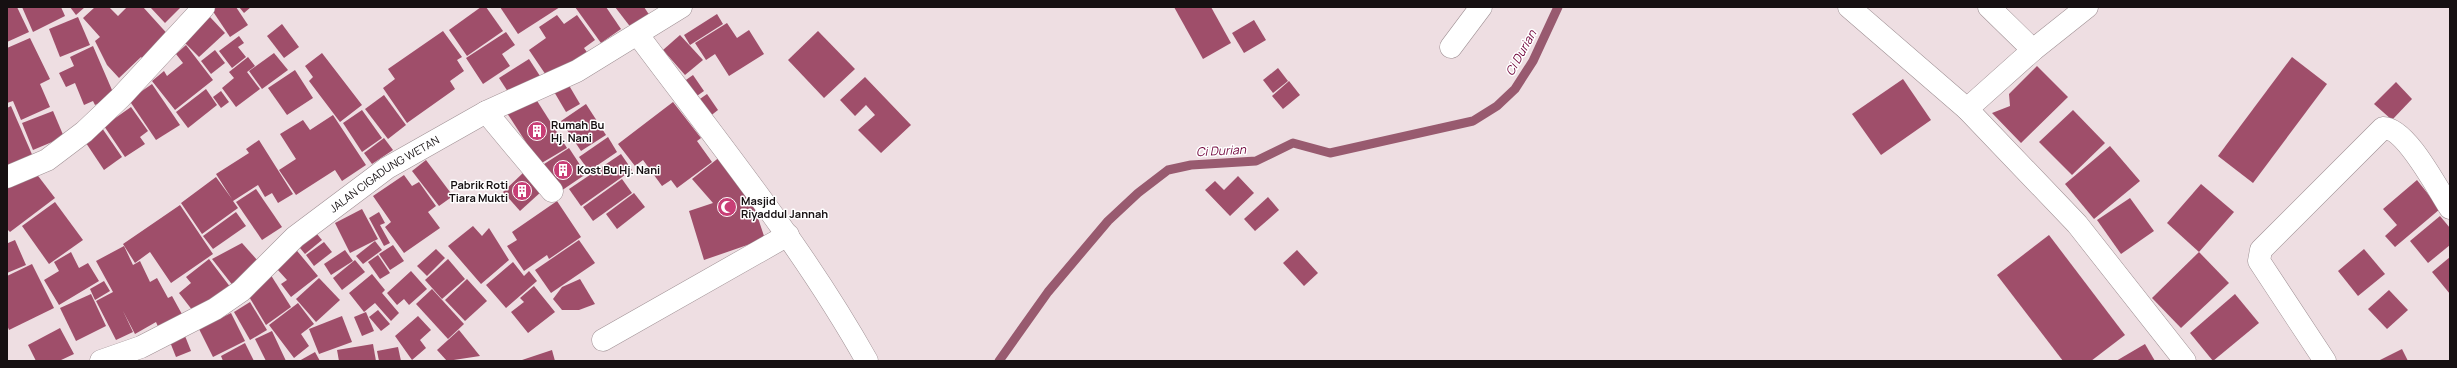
<svg xmlns="http://www.w3.org/2000/svg" width="2457" height="368" font-family="Manrope,sans-serif">
<rect width="100%" height="100%" fill="#eedee2"/>
<g fill="none" stroke-linecap="round" stroke-linejoin="round">
<path stroke="#985a6f" stroke-width="9" d="M999,361L1048,292L1108,221L1138,193L1168,170L1191,165L1256,161L1293,143L1330,153L1473,121L1497,106L1515,89L1533,61L1558,7"/>
</g>
<g fill="#9f4e6a">
<path d="M7,7H17L29,32L7,42Z"/>
<path d="M22,7H61L65,16L33,32Z"/>
<path d="M70,7H85L76,15Z"/>
<path d="M95,7H109L118,16L127,7H143L172,39L149,65L141,57L119,78L107,65L95,41L100,37L83,18Z"/>
<path d="M150,7H181L165,23Z"/>
<path d="M210,7H236L248,25L230,37Z"/>
<path d="M239,7H251L244,13Z"/>
<path d="M481,7H486L503,31L467,56L449,30Z"/>
<path d="M500,7H560L518,34Z"/>
<path d="M575,7H606L621,29L601,43Z"/>
<path d="M615,7H644L650,16L632,29Z"/>
<path d="M1174,7H1211L1231,43L1203,59Z"/>
<path d="M717,14L723,24L690,45L684,35Z"/>
<path d="M557,15L564,24L577,15L595,40L584,48L589,55L550,81L529,50L546,38L539,27Z"/>
<path d="M78,17L90,45L60,57L49,29Z"/>
<path d="M210,17L225,33L199,57L183,41Z"/>
<path d="M1254,20L1266,40L1244,53L1232,33Z"/>
<path d="M727,23L737,38L749,30L764,54L729,76L715,54L706,60L695,43Z"/>
<path d="M282,24L299,47L284,58L267,36Z"/>
<path d="M443,31L462,57L457,60L464,71L450,81L455,89L407,123L383,88L395,79L388,69Z"/>
<path d="M818,31L855,69L824,98L788,60Z"/>
<path d="M506,32L515,45L502,54L510,66L483,84L466,58Z"/>
<path d="M680,35L703,60L685,75L663,50Z"/>
<path d="M239,36L244,43L238,47L246,57L232,68L219,51Z"/>
<path d="M30,38L50,79L40,84L50,107L21,120L13,101L7,103V48Z"/>
<path d="M186,45L213,80L175,110L152,81L164,71L167,76L183,63L176,54Z"/>
<path d="M93,46L115,97L95,105L93,101L84,105L75,83L66,87L59,73L74,66L70,57Z"/>
<path d="M215,50L225,63L211,74L201,61Z"/>
<path d="M274,53L288,70L262,89L249,71Z"/>
<path d="M322,53L362,105L340,122L309,81L313,77L305,66Z"/>
<path d="M248,57L255,66L247,72L260,89L236,107L222,88L234,78L229,72Z"/>
<path d="M2292,57L2327,84L2253,183L2218,156Z"/>
<path d="M529,59L540,76L510,95L499,78Z"/>
<path d="M2037,66L2068,97L2021,143L1992,113L2010,106L2009,94Z"/>
<path d="M1278,68L1288,81L1273,93L1263,80Z"/>
<path d="M295,70L313,98L287,115L268,88Z"/>
<path d="M693,75L704,91L694,98L683,82Z"/>
<path d="M865,77L911,125L881,153L858,130L875,115L866,105L855,116L840,100Z"/>
<path d="M1903,79L1931,120L1881,155L1852,114Z"/>
<path d="M1289,81L1300,95L1283,109L1272,96Z"/>
<path d="M567,82L580,104L566,112L553,90Z"/>
<path d="M2396,82L2412,99L2392,120L2374,104Z"/>
<path d="M152,84L180,125L156,140L129,100Z"/>
<path d="M206,89L217,105L188,128L176,112Z"/>
<path d="M221,91L229,102L221,108L213,97Z"/>
<path d="M707,94L718,110L709,117L697,101Z"/>
<path d="M384,95L406,125L388,139L365,109Z"/>
<path d="M534,96L567,148L540,164L507,113Z"/>
<path d="M673,102L701,138L697,141L712,162L677,188L671,180L662,186L643,160L635,166L618,144Z"/>
<path d="M586,104L606,135L581,151L561,121Z"/>
<path d="M11,106L34,159L7,170V108Z"/>
<path d="M131,107L148,131L140,137L145,144L125,157L104,126Z"/>
<path d="M362,110L382,138L362,152L343,123Z"/>
<path d="M2073,110L2105,143L2072,175L2039,142Z"/>
<path d="M53,111L64,137L33,150L22,123Z"/>
<path d="M333,115L366,165L342,181L335,170L296,195L279,170L296,159L280,134L303,120L310,130Z"/>
<path d="M102,128L122,157L104,170L84,140Z"/>
<path d="M608,137L617,152L589,171L579,157Z"/>
<path d="M384,138L393,150L372,164L364,153Z"/>
<path d="M259,140L293,194L278,203L272,193L265,197L258,185L233,201L238,208L202,234L181,203L216,177L232,199L216,174L249,153L246,149Z"/>
<path d="M2110,146L2140,181L2094,219L2065,184Z"/>
<path d="M569,148L586,174L558,193L541,166Z"/>
<path d="M621,154L632,170L581,206L569,189Z"/>
<path d="M721,156L748,188L765,239L704,260L689,211L713,203L692,179Z"/>
<path d="M426,160L453,196L439,206L412,171Z"/>
<path d="M32,168L55,198L10,232L7,229V185Z"/>
<path d="M524,172L542,191L520,211L503,192Z"/>
<path d="M404,175L412,186L419,182L436,206L428,212L440,228L404,253L385,227L391,222L373,196Z"/>
<path d="M1238,176L1254,193L1230,216L1205,190L1215,181L1224,190Z"/>
<path d="M622,179L632,193L593,221L583,207Z"/>
<path d="M2417,180L2440,209L2395,247L2385,236L2397,225L2383,209Z"/>
<path d="M2201,184L2234,212L2199,252L2167,223Z"/>
<path d="M256,189L282,227L262,240L236,202Z"/>
<path d="M634,193L645,207L617,229L606,214Z"/>
<path d="M1268,197L1279,210L1255,231L1244,219Z"/>
<path d="M2130,198L2154,231L2121,254L2097,220Z"/>
<path d="M557,201L581,237L549,259L547,255L524,271L507,246L517,240L512,232Z"/>
<path d="M55,202L83,240L49,264L22,226Z"/>
<path d="M180,205L213,254L171,283L150,252L135,263L123,244Z"/>
<path d="M362,209L378,239L350,253L335,223Z"/>
<path d="M236,212L246,226L213,249L203,236Z"/>
<path d="M379,212L385,223L380,225L390,243L384,246L369,218Z"/>
<path d="M2440,216L2450,228V245L2428,263L2410,241Z"/>
<path d="M473,226L482,236L489,228L509,260L481,284L448,246Z"/>
<path d="M312,228L322,240L305,254L295,242Z"/>
<path d="M2049,235L2125,335L2091,361H2063L1997,275Z"/>
<path d="M15,240L26,265L7,273V241L8,243Z"/>
<path d="M579,240L595,263L551,293L535,270Z"/>
<path d="M375,241L382,250L363,264L356,256Z"/>
<path d="M324,242L332,252L314,266L306,255Z"/>
<path d="M242,243L258,261L234,287L212,259Z"/>
<path d="M393,245L404,261L390,270L379,254Z"/>
<path d="M124,246L133,265L140,261L150,282L157,278L168,298L172,296L183,316L159,329L156,322L135,334L123,311L133,332L116,340L96,301L113,292L96,261Z"/>
<path d="M293,246L318,276L291,297L281,284L287,280L277,269Z"/>
<path d="M436,249L445,258L427,276L417,266Z"/>
<path d="M2364,249L2385,274L2358,296L2338,271Z"/>
<path d="M345,250L353,261L331,275L324,264Z"/>
<path d="M1297,250L1318,273L1304,286L1283,263Z"/>
<path d="M71,252L79,268L88,263L99,281L59,305L44,280L59,271L54,262Z"/>
<path d="M2199,252L2229,283L2181,328L2152,298Z"/>
<path d="M378,255L390,273L380,279L368,262Z"/>
<path d="M2450,257V294L2432,272Z"/>
<path d="M209,259L231,288L196,315L179,293L191,283L186,277Z"/>
<path d="M448,259L465,279L442,299L425,280Z"/>
<path d="M355,260L365,272L342,290L333,278Z"/>
<path d="M513,262L524,276L529,271L537,281L506,308L486,285Z"/>
<path d="M32,264L54,308L9,330L7,325V276Z"/>
<path d="M267,269L291,307L266,325L248,295Z"/>
<path d="M411,271L427,289L409,305L404,299L397,305L387,293Z"/>
<path d="M372,274L385,290L382,293L399,313L391,321L375,303L364,312L349,293Z"/>
<path d="M319,278L340,300L316,322L296,299Z"/>
<path d="M467,279L487,301L465,321L445,300Z"/>
<path d="M580,279L595,304L579,310H562L553,299L562,287Z"/>
<path d="M104,281L110,291L95,300L90,289Z"/>
<path d="M534,286L555,312L528,333L511,312L524,302L520,298Z"/>
<path d="M432,289L464,324L448,339L416,304Z"/>
<path d="M2389,290L2408,310L2387,329L2368,309Z"/>
<path d="M91,294L106,326L76,341L60,308Z"/>
<path d="M2235,294L2259,323L2213,361L2190,333Z"/>
<path d="M250,302L267,330L250,340L234,312Z"/>
<path d="M298,303L314,324L301,334L309,346L294,358L269,325Z"/>
<path d="M378,310L390,324L381,331L369,317Z"/>
<path d="M366,312L374,331L362,336L354,317Z"/>
<path d="M231,313L245,341L213,357L199,329Z"/>
<path d="M342,316L352,342L319,354L309,329Z"/>
<path d="M418,316L431,330L420,340L426,348L412,360L395,336Z"/>
<path d="M60,328L74,354L59,361H36L28,345Z"/>
<path d="M459,330L480,356L447,361L437,350Z"/>
<path d="M272,331L286,361H266L255,339Z"/>
<path d="M185,336L191,351L176,357L170,342Z"/>
<path d="M245,343L254,361H223L221,356Z"/>
<path d="M373,344L376,361H339L337,350Z"/>
<path d="M2145,344L2155,361H2116Z"/>
<path d="M398,347L401,361H379L377,351Z"/>
<path d="M2402,349L2408,361H2378Z"/>
<path d="M552,350L555,361H519Z"/>
<path d="M315,352L320,361H299Z"/>
</g>
<g fill="none" stroke-linecap="round" stroke-linejoin="round">
<defs>
<g id="minor">
<path d="M1849,7L1967,109L2077,224L2185,361"/>
<path d="M1989,7L2033,50"/>
<path d="M638,35C717,141 802,245 867,361"/>
<path d="M1451,47L1481,7"/>
<path d="M1967,109L2033,50L2087,7"/>
<path d="M486,112L552,191"/>
<path d="M7,177L47,160L84,132L120,98L204,7"/>
<path d="M603,340L788,235"/>
<path id="s1" d="M101,361L141,347L215,309L241,291L295,237L387,168L486,112L577,71L681,7"/>
<path d="M2325,361L2259,261L2261,250L2383,128C2406,127 2438,190 2450,208"/>
</g>
</defs>
<use href="#minor" stroke="#9f9094" stroke-width="23"/>
<use href="#minor" stroke="#fff" stroke-width="22"/>
</g>
<defs>
<symbol id="building-disc" viewBox="-11 -11 22 22"><circle r="9.5" fill="#c83e76" stroke="#fff"/><path d="M-4-6H4V6H1V3H-1V6H-4ZM-2.5-4.3h1.7v1.8h-1.7ZM.8-4.3h1.7v1.8H.8ZM-2.5-1h1.7V.8h-1.7ZM.8-1h1.7V.8H.8Z" fill="#fff"/></symbol>
<symbol id="mosque-disc" viewBox="-11 -11 22 22"><circle r="9.5" fill="#c83e76" stroke="#fff"/><path d="M3.5-4.9A6 6 0 1 0 3.5 4.9A5 5 0 1 1 3.5-4.9Z" fill="#fff"/></symbol>
</defs>
<g fill-rule="evenodd">
<use href="#building-disc" x="526" y="120" width="22" height="22"/>
<use href="#building-disc" x="552" y="159" width="22" height="22"/>
<use href="#building-disc" x="511" y="180" width="22" height="22"/>
<use href="#mosque-disc" x="716" y="196" width="22" height="22"/>
</g>
<g text-anchor="middle" stroke-width="3" stroke-linejoin="round" paint-order="stroke">
<g font-size="11" font-weight="bold" fill="#161012" stroke="#fff" text-anchor="start">
<text x="551" y="129">Rumah Bu<tspan x="551" dy="13">Hj. Nani</tspan></text>
<text x="577" y="174">Kost Bu Hj. Nani</text>
<text x="508" y="189" text-anchor="end">Pabrik Roti<tspan x="508" dy="13">Tiara Mukti</tspan></text>
<text x="741" y="205">Masjid<tspan x="741" dy="13">Riyaddul Jannah</tspan></text>
</g>
<g font-size="11" fill="#161012" stroke="#fff">
<text dy="4" stroke="none"><textPath href="#s1" startOffset="343">JALAN CIGADUNG WETAN</textPath></text>
</g>
<g font-size="12" font-style="italic" fill="#6f0239" stroke="#fff">
<text transform="translate(1521 53) rotate(-61)" y="4">Ci Durian</text>
<text transform="translate(1221 151) rotate(-3)" y="4">Ci Durian</text>
</g>
</g>
<rect width="2457" height="368" fill="none" stroke="#161012" stroke-width="16"/>
</svg>
